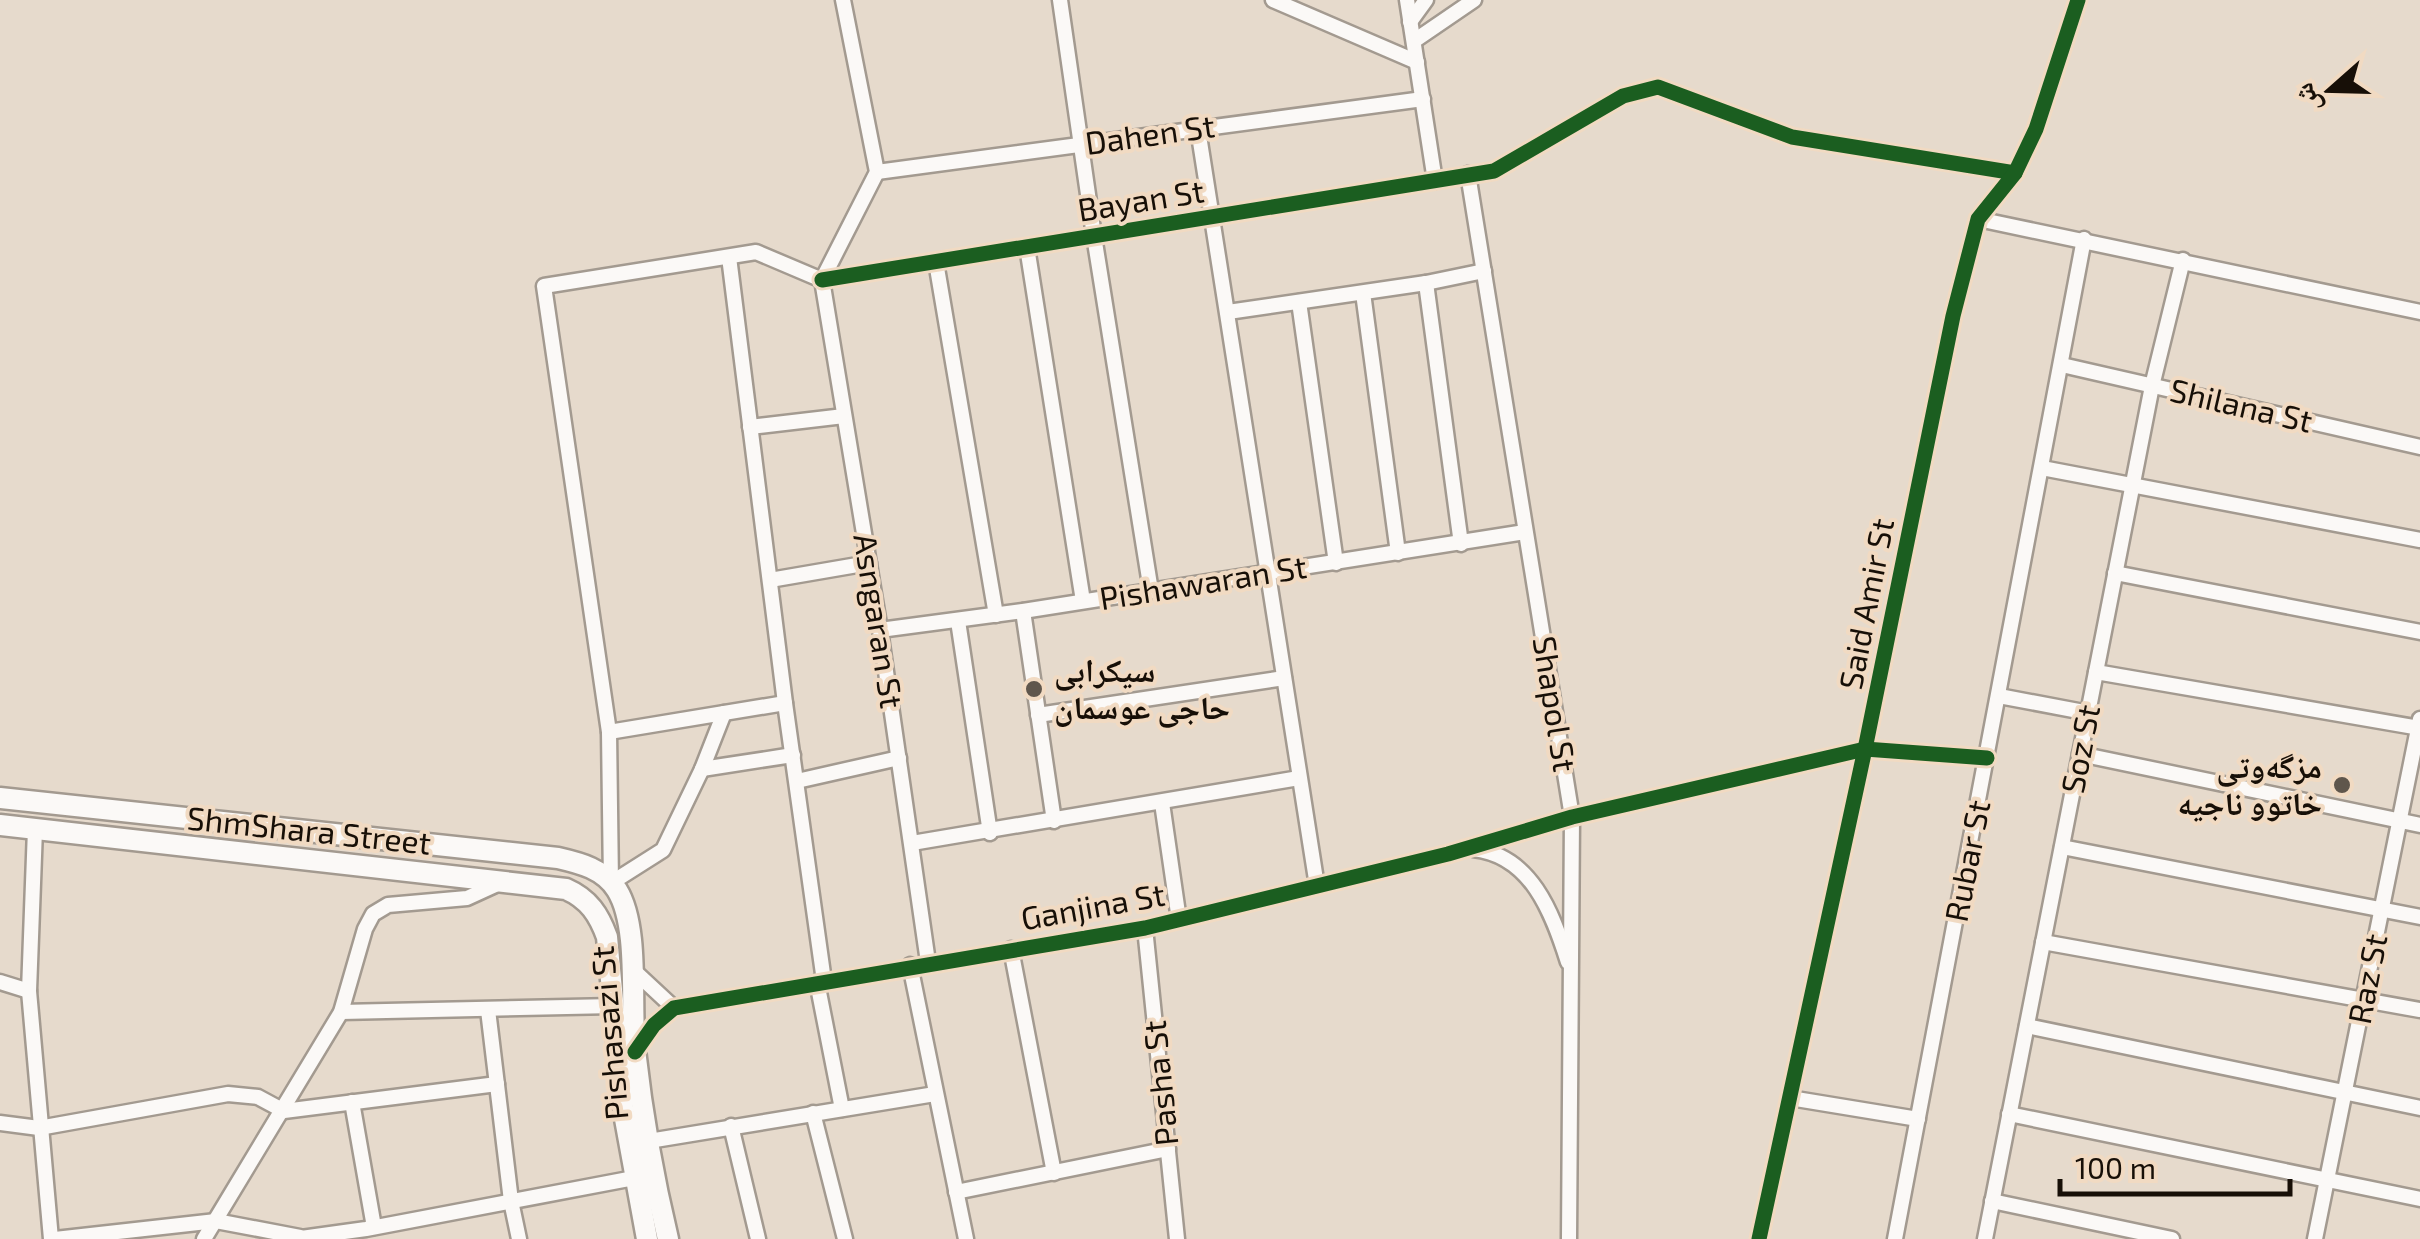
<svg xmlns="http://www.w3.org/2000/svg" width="2420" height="1239" font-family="'Exo 2','Noto Naskh Arabic',sans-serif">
<rect width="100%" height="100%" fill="#e6dacc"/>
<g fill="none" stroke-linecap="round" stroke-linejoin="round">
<defs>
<g id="street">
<path d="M1060,0L1094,236L1151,591"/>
<path d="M1273,0L1417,62"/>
<path d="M1407,0L1435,181"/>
<path d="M1410,22L1426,0"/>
<path d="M1414,41L1474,0"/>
<path d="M1198,129L1317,886"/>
<path d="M877,172L1423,99"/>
<path d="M1468,174L1572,817L1569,1239"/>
<path d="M1978,219L2420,312"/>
<path d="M1027,247L1083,601"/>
<path d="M729,257L785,703L824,981"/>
<path d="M936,262L996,615"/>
<path d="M822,280L1494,171L1623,96L1658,87L1792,137L2015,173"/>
<path d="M822,280L880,630L928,962"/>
<path d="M822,280L877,172L843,0"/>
<path d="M1426,283L1461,544"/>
<path d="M1363,293L1398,553"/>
<path d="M1299,302L1336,563"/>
<path d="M1228,312L1426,283L1484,271"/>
<path d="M2062,365L2420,447"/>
<path d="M750,427L844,416"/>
<path d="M2042,468L2420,540"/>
<path d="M2115,573L2420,632"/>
<path d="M770,580L869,563"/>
<path d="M1023,611L1054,821"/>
<path d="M958,621L990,833"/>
<path d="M880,630L1023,611L1525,532"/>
<path d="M2096,672L2420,728"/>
<path d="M1999,696L2089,713"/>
<path d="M1038,715L1284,678"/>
<path d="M609,732L785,703"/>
<path d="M2080,754L2420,825"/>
<path d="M702,769L793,755"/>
<path d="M797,781L899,758"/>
<path d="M1162,803L1179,920"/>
<path d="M35,829L29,991L51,1239"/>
<path d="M912,843L1299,778"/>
<path d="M2062,847L2420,917"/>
<path d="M1473,849C1531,855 1552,912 1568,962"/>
<path d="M611,883L609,732L544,286L756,252L822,280"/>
<path d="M611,883L663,850L702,769L724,713"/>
<path d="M1145,928L1177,1239"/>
<path d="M2043,942L2420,1010"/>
<path d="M1011,949L1054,1173"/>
<path d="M910,965L966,1239"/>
<path d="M631,968L674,1008"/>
<path d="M0,982L29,991"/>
<path d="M817,982L842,1109"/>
<path d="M488,1010L511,1201L519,1239"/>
<path d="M341,1012L614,1006"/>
<path d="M2027,1026L2420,1108"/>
<path d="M636,1050L654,1025L674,1008L1145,928L1448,854L1572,817L1865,749L1987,758"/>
<path d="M1790,1098L1918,1119"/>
<path d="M352,1102L374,1227"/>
<path d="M813,1113L845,1239"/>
<path d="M2009,1114L2420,1199"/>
<path d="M0,1123L39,1128L228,1094L258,1097L284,1111L497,1084"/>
<path d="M731,1126L758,1239"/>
<path d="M649,1141L935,1094"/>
<path d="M956,1192L1168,1149"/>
<path d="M1992,1201L2172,1239"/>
<path d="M55,1239L216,1221L300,1237"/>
<path d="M204,1239L341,1012L365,929L373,914L388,905L467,898L502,882"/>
<path d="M294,1239L366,1229L634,1178"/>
<path d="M1759,1239L1865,749L1953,316L1978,219L2015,173L2036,129L2078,0"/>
<path d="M1895,1239L2084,239"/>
<path d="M1985,1239L2152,386L2183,260"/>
<path d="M2315,1239L2420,719"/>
</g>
<g id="secondary">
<path d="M0,798L558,858C580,863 604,869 617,890C640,927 630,1005 635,1050C642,1113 653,1177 668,1239"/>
<path d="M0,825L566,889C589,899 599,915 607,937L623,1108L647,1239"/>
</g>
</defs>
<use href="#street" stroke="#a39a90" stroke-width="19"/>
<use href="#secondary" stroke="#a39a90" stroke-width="25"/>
<use href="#street" stroke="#fbf9f7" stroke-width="14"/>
<use href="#secondary" stroke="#fbf9f7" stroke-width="20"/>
<defs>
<g id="cycleway">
<path d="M822,280L1494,171L1623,96L1658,87L1792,137L2015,173"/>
<path d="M635,1052L654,1025L674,1008L1145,928L1448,854L1572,817L1865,749L1987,758"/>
<path d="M1759,1239L1865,749L1953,316L1978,219L2015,173L2036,129L2078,0"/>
</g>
</defs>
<use href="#cycleway" stroke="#f1dac2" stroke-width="21"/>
<use href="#cycleway" stroke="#1b5e20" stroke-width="15"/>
</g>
<g fill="#5f564c" stroke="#f1dac2" stroke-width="4">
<circle cx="1034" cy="689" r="10"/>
<circle cx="2342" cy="785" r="10"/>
</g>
<g text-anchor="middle" stroke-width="8" stroke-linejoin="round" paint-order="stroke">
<g font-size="32" fill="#170f07" stroke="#f1dac2">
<text transform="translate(1150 135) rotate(-8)" y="11">Dahen St</text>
<text transform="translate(1141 201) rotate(-9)" y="11">Bayan St</text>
<text transform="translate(2241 406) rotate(13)" y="11">Shilana St</text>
<text transform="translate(1203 583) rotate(-9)" y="11">Pishawaran St</text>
<text transform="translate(1867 604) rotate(-79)" y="11">Said Amir St</text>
<text transform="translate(878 621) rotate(81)" y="11">Asngaran St</text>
<text transform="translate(1554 704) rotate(81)" y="11">Shapol St</text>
<text transform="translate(2081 749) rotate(-79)" y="11">Soz St</text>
<text transform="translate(309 831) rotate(6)" y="11">ShmShara Street</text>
<text transform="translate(1968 861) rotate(-79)" y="11">Rubar St</text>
<text transform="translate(1093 907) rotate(-10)" y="11">Ganjina St</text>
<text transform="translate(2368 979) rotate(-79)" y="11">Raz St</text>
<text transform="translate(610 1033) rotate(-95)" y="11">Pishasazi St</text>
<text transform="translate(1161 1083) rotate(-96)" y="11">Pasha St</text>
</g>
<g font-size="32" font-weight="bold" fill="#170f07" stroke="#f1dac2" text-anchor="start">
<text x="1054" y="682">سیکرابی<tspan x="1054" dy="37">حاجی عوسمان</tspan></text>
<text x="2322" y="778" text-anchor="end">مزگەوتی<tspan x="2322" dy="37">خاتوو ناجیە</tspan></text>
</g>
</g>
<g transform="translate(2330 90) rotate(250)" stroke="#f1dac2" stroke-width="8" paint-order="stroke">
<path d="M0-8L18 38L0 25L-18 38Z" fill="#170f07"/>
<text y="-15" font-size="28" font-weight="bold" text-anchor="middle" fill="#170f07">ش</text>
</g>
<path d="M2060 1179v15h230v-15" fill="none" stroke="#170f07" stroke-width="5"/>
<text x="2075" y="1179" font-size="30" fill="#170f07" stroke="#f1dac2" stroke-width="8" paint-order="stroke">100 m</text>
</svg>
